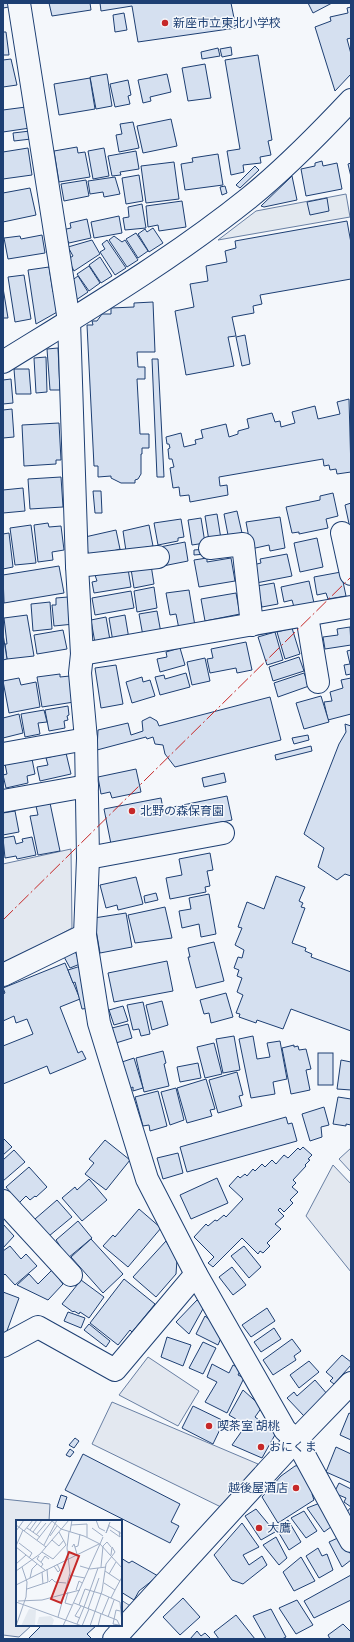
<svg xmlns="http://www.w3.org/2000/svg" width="354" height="1642" font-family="'IBM Plex Serif','Noto Sans JP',serif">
<rect width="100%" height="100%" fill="#f4f7fb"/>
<path fill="#e3e9f0" stroke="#687fa3" d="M346,194L350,217L218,240L256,211Z"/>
<g fill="#e3e8f0" stroke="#687fa3">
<path d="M71,849L72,928L3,965V864Z"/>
<path d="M351,1148V1172L339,1159Z"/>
<path d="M333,1165L351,1184V1272L306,1216Z"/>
<path d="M148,1357L199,1391L178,1426L119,1395Z"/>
<path d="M112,1402L258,1464L241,1492L223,1508L92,1444Z"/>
<path d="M3,1499L50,1504L49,1521H17V1625H32L19,1637L3,1635Z"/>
<path d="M121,1600L132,1607L121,1618Z"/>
</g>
<g fill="#d5e0f0" stroke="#1d3f73">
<path d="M3,3H8L9,7L3,8Z"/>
<path d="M49,3H90L91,10L52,16Z"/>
<path d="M100,3H231L236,28L138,42L132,6L101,11Z"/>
<path d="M308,3H332L313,13Z"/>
<path d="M351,7V38L347,39L351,54V74L335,91L315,27L331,21L330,17L348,13L347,8Z"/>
<path d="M124,13L127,30L115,32L113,15Z"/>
<path d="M3,32H6L9,55H3Z"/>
<path d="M231,47L232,55L222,57L220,49Z"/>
<path d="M218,48L220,56L202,59L201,52Z"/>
<path d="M258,55L272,140L268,141L271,155L260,157L261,163L243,165L244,172L231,175L227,151L240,149L225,60Z"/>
<path d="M11,59L17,85L3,87V60Z"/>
<path d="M205,64L211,98L188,101L182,68Z"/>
<path d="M107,74L112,106L96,109L90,77Z"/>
<path d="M167,74L171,92L150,97L151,101L143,103L138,80Z"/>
<path d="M90,78L95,109L59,115L54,84Z"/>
<path d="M128,80L131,95L128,96L130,104L115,107L110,84Z"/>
<path d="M26,107L30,128L3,132V110Z"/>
<path d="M171,119L177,146L143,153L137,126Z"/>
<path d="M133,122L139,148L119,152L116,135L122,134L120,124Z"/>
<path d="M30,131L31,139L14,141L13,133Z"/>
<path d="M77,147L78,153L85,152L90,177L59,182L54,151Z"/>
<path d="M28,148L32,175L3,179V152Z"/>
<path d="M104,148L109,176L93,179L88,151Z"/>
<path d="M136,151L139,169L120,172L121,175L112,176L108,156Z"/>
<path d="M218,154L223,185L185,190L181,164L193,162L192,158Z"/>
<path d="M322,161L323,166L337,163L342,189L306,196L301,169L315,166V163Z"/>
<path d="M174,162L179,199L146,203L141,166Z"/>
<path d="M351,163V177L348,164Z"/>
<path d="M255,166L259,170L240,188L236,185Z"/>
<path d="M139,175L143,201L126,204L122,178Z"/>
<path d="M292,176L297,200L264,207L261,206Z"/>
<path d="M115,177L120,194L104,197L103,192L90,194L88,181Z"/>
<path d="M86,180L89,196L64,201L61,184Z"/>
<path d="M225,186L227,193L222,195L220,187Z"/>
<path d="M30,188L36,215L3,222V193Z"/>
<path d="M327,198L329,211L310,215L307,202Z"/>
<path d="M182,201L186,227L159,231L158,225L148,227L146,206Z"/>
<path d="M142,204L146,228L125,230L123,218L129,217L128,207Z"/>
<path d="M119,216L122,233L94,238L91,222Z"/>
<path d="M87,219L91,238L69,243L68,241L65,242L62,230L71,228L70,223Z"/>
<path d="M347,221L351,243V279L260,295L262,304L253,306L254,313L232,317L236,336L228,337L234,366L186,375L175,311L194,307L190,284L208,281L206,266L227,262L225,251L236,248L235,241Z"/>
<path d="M153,228L163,243L149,252L138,234L145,229L147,232Z"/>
<path d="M136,233L148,251L138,258L126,239Z"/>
<path d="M42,235L45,253L8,259L4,238L20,236L21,239Z"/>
<path d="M114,236L122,242L125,240L138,260L127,267L109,240Z"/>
<path d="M92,240L100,254L74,271L68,259L73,256L68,247Z"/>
<path d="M107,240L126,268L115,275L100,252L105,249L102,244Z"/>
<path d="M100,257L112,276L101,283L89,265Z"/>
<path d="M89,266L100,283L89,291L77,274Z"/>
<path d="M49,267L53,292L56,291L59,311L36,324L28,270Z"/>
<path d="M24,275L31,319L15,322L8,277Z"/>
<path d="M78,276L88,292L76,300L71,281Z"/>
<path d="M3,288L8,318H3Z"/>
<path d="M153,302L155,352H137L138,367H145V379H137L140,434H149V448H142V454H141V474L138,479L135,480V483H121L111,478V476L98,477V466H94L87,325H93L92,321H97L102,314H111V308L134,307V303Z"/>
<path d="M245,335L250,364L242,366L236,337Z"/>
<path d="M58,348L60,390H50L47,349Z"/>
<path d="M46,357L47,392L36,393L34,358Z"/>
<path d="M152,359H158L164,477H157Z"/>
<path d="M14,369H29L31,394H16Z"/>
<path d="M11,379L13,403L3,404V380Z"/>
<path d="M349,399L351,472L337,474L336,469L330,470L329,465L324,466L323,459L219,477L220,486L227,485L228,495L190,502L189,495L180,496L179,487L173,488L170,468L174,467L172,459H169L168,449L170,448L169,444H167L166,437L181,433L184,447L196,444L195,440L203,438L201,430L226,424L229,437L238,434V431L249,428L247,419L272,413L275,422L280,421L281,427L295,423L292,412L315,406L318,419L340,414L337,402Z"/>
<path d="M12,409L14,437L3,438V410Z"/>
<path d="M59,423L61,460H56V464L24,466L22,425Z"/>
<path d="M61,477L63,507L30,509L28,479Z"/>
<path d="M23,488L25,511L3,513V490Z"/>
<path d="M93,491H101L102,513H95Z"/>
<path d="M333,493L338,516L326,519L328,528L299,534V532L292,533L286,507L320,500V496Z"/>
<path d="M351,503V533L345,505Z"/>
<path d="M237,511L242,533L228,535L224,514Z"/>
<path d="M217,514L221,539L209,541L205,516Z"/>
<path d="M280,517L285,548L270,551L269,545L251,549L246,522Z"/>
<path d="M201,518L205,543L192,545L188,520Z"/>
<path d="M181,519L184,537L178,538V541L158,545L154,523Z"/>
<path d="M48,523L49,527L61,526L64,550L52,552L53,560L38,562L34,525Z"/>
<path d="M31,525L36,563L15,565L10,528Z"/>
<path d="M149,525L153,546L126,551L123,531Z"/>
<path d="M116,530L120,549L89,558L85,537Z"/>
<path d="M9,533L13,567L3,569V534Z"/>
<path d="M317,538L323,567L300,572L294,543Z"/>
<path d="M185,542L188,561L163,566L160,547Z"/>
<path d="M206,549V554L194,555V550Z"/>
<path d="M287,554L292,576L256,583L253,565L261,563L260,559Z"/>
<path d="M207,558V562L231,558L235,581L199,587L194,560Z"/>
<path d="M151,565L154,584L134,588L131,569Z"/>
<path d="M59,566L64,593L4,603L3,575Z"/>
<path d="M128,569L131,587L94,593L92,582L97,581L95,575Z"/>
<path d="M341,572L346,596L328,599L326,593L317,595L314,577Z"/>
<path d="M309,581L314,603L294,607L292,600L284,602L281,587Z"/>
<path d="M274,583L278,604L262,607L257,586Z"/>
<path d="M154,587L157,608L137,612L134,591Z"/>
<path d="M189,590L195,626L179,629L176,614L170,615L166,593Z"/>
<path d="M131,591L134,608L95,615L92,598Z"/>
<path d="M236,593L240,614L205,621L201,599Z"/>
<path d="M68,597L74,624L54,626L52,605H56V598Z"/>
<path d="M50,602L52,629L33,631L31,604Z"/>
<path d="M157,611L161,633L143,636L139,614Z"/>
<path d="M27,615L34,656L7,659L5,644H7L4,618Z"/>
<path d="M125,615L129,639L113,642L109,618Z"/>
<path d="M106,617L110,640L95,643L91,620Z"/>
<path d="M350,627L351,645L325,649L323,637L338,635L337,629Z"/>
<path d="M292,628L300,654L285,659L277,632Z"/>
<path d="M63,630L67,649L37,654L34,635Z"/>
<path d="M275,632L283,660L267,665L258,637Z"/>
<path d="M3,634L7,659L3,660Z"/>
<path d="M246,642L252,670L237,673L236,668L210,673L207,659L213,658L211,649Z"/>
<path d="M180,648L185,665L160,672L157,659L167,657L166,652Z"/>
<path d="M351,650V674L346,675L344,665L350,664L347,651Z"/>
<path d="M299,657L304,671L273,681L269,667Z"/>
<path d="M205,658L210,681L192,685L187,662Z"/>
<path d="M116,665L123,704L101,708L95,668Z"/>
<path d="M186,673L190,687L160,695L155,677L164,675L165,679Z"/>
<path d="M304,673L309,686L278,697L274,683Z"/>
<path d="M60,674V677L70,676L74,702L42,707L37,677Z"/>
<path d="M142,677L143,682L150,680L155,696L132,703L126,682Z"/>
<path d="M19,678L21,685L36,682L40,707L9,713L3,681Z"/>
<path d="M351,678V714L328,720L324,702L332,701L330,692L343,688L341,680Z"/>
<path d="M321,696L329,722L304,729L296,703Z"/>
<path d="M270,697L281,740L175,767L165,754L163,745L155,744L153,737L147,739L146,737L97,750L98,730L128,723L131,735L143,731L142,721L150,717L157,721L159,726Z"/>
<path d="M68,706L69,715L67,716L68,720L64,721L65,728L49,731L45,710Z"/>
<path d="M44,710L47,722L38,723L40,734L25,737L21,714Z"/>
<path d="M19,714L23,733L3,738V718Z"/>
<path d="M345,724L351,726V876L345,874L337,880L318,867L324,848L304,834L339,744L346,732Z"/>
<path d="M308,735L309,740L294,744L292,738Z"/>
<path d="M311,746L312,751L276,760L275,755Z"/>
<path d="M66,753L71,774L40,781L37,767L48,765L46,758Z"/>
<path d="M32,759L35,774L27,776L28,783L6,788L3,775L7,774L5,764Z"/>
<path d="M136,769L141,792L112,798L110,792L101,794L98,777Z"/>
<path d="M224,773L226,782L204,787L202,778Z"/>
<path d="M227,796L232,820L111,844L104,809L161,798L163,809Z"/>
<path d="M50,803L60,851L38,855L30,816L38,815L36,806Z"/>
<path d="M15,811L19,832L3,835V813Z"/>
<path d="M14,836L16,844L23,842L22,839L32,837L36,855L17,859L16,856L5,858L3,838Z"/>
<path d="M210,853L213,870L207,871L210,886L205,887L206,892L170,899L166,878L182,875L179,859Z"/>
<path d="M276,876L305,887L299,901L303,903L301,907L305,908L292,943L306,948L305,951L312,954L311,957L351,972V1031L291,1009L283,1029L257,1020L256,1023L239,1017L240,1014L236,1013L243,995L237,992L242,978L237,976L239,970L234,968L238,957L242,958L244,950L235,945L242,928L238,927L247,902L264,909Z"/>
<path d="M136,877L143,904L118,910L117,905L106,908L100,885Z"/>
<path d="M156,893L158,900L145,903L144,896Z"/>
<path d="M209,894L216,934L201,937L199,924L182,928L179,911L191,909L189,898Z"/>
<path d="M165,907L172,938L135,943L128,915Z"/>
<path d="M126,913L132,947L100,953L94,918Z"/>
<path d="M214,942L224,981L196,988L188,957H190L188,948Z"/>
<path d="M74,948L80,964L70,968L62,953Z"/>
<path d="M167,961L173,991L114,1002L108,973Z"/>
<path d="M65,963L80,999L60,1007L78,1053L82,1051L86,1059L50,1074L47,1066L3,1084V1046L33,1034L27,1019L16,1023L14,1016L3,1021V994L5,993L3,988Z"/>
<path d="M84,965L90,1008L82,1009L75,982L73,983L68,970Z"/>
<path d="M226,993L233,1017L211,1023L209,1013L204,1014L200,1000Z"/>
<path d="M162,1001L168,1025L152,1030L146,1005Z"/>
<path d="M143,1002L150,1034L141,1036L139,1029L133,1030L127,1005Z"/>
<path d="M123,1006L128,1021L114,1025L109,1010Z"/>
<path d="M128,1024L132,1038L116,1043L112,1028Z"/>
<path d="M234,1036L240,1070L223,1073L216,1039Z"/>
<path d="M253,1036L257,1059L270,1057L267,1043L280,1041L287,1079L273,1082L275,1094L251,1098L239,1039Z"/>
<path d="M214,1043L222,1074L205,1078L197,1047Z"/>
<path d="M294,1045V1047L298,1046L299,1050L306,1049L311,1069L306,1070L310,1090L291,1094L282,1048Z"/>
<path d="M163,1051L166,1063L164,1064L169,1086L144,1092L136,1058Z"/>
<rect x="318" y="1053" width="15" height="32"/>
<path d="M134,1058L143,1088L133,1091V1087L129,1089L122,1062Z"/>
<path d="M341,1060L351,1062V1090L337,1089Z"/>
<path d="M198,1063L201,1078L180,1082L177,1067Z"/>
<path d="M237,1072L243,1095L239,1096L242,1106L218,1113L209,1080Z"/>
<path d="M206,1079L215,1109L210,1110L212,1116L187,1123L177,1088Z"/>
<path d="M176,1088L184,1120L170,1125L161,1092Z"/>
<path d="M158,1091L167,1126L150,1131L149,1125L143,1126L135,1097Z"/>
<path d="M338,1097L351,1099V1125L346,1124V1126L333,1124Z"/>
<path d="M324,1107L329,1125L321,1127L322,1137L310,1141L302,1114Z"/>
<path d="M286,1117L288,1124L292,1123L297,1141L187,1172L180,1147Z"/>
<path d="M3,1138L12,1147L3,1155Z"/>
<path d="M105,1140L130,1160L106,1190L85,1174L94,1163L89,1159Z"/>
<path d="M303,1147L312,1155L308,1159L310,1160L305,1165L306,1166L293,1180L296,1183L292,1187L298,1192L290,1200L293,1203L284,1212L280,1208L278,1210L284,1216L275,1224L281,1229L267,1243L270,1246L263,1253L260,1251L258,1254L242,1238L213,1267L208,1263L214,1257L194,1237L206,1224L208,1226L215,1220L217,1221L224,1215L226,1217L243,1199L229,1186L238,1176L240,1178L245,1174L247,1176L253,1169L255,1171L262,1164L265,1167L272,1160L276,1164L284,1155L288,1158L298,1148L300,1150Z"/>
<path d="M14,1150L25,1162L3,1181V1160Z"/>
<path d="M178,1153L183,1173L163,1179L157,1158Z"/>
<path d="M29,1167L47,1187L36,1197L35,1196L30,1200L26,1196L19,1203L6,1187Z"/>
<path d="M217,1178L228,1203L191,1219L180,1195Z"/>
<path d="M89,1179L107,1200L82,1221L62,1198L75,1187L77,1190Z"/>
<path d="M57,1200L72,1217L49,1236L35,1219Z"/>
<path d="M139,1209L161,1228L128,1267L103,1246L113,1235L115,1237Z"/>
<path d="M78,1221L92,1238L68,1258L56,1240Z"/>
<path d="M3,1224L14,1236L3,1248Z"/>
<path d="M91,1239L123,1274L103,1293L71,1257Z"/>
<path d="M166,1241L177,1260L176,1274L156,1297L133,1277Z"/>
<path d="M10,1246L21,1259L26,1254L37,1266L15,1285L5,1274L3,1276V1251Z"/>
<path d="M244,1246L261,1267L249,1278L231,1256Z"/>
<path d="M232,1267L246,1285L233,1295L219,1277Z"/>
<path d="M52,1270L63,1284L48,1300L17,1285L29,1274L38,1284Z"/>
<path d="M124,1279L155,1304L132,1332L130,1330L118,1345L90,1323Z"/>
<path d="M81,1280L104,1297L89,1318L80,1312L79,1314L74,1311L73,1312L62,1304Z"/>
<path d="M3,1292L19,1298L4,1339L3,1338Z"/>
<path d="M197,1300L204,1307L189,1334L176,1322Z"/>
<path d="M267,1308L275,1321L251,1337L242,1325Z"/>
<path d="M68,1312L85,1318L81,1328L64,1321Z"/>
<path d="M205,1316L224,1331L218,1345L196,1334Z"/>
<path d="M89,1324L110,1341L106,1347L84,1330Z"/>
<path d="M274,1328L281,1339L261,1352L254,1342Z"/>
<path d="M167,1337L191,1345L183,1366L161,1357Z"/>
<path d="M292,1339L301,1351L294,1356L296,1360L273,1375L263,1360Z"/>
<path d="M203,1342L216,1348L203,1374L189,1368Z"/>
<path d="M342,1355L351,1362V1365L334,1384L330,1381L333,1378L326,1372Z"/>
<path d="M309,1361L319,1372L299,1388L290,1375Z"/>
<path d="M212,1364L229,1373L233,1365L241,1369L238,1375L244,1378L227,1413L205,1402L217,1382L207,1377Z"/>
<path d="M315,1380L328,1395L304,1416L287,1398L294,1392L297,1396Z"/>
<path d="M243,1390L262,1407L255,1417L276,1433L262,1458L232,1445L246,1425L229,1415Z"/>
<path d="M193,1406L224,1421L213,1444L182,1428Z"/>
<path d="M349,1413L351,1414V1440L340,1435Z"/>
<path d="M75,1438L79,1441L74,1448L69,1445Z"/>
<path d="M336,1447L351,1454V1483L326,1472Z"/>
<path d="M70,1449L74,1452L70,1457L66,1455Z"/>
<path d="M83,1454L180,1504L171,1522L179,1526L170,1543L65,1490Z"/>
<path d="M301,1465L314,1491L312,1494L314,1500L278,1523L262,1497L281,1476L295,1466Z"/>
<path d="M339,1483L351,1489V1507L344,1502L346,1498L334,1493Z"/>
<path d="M61,1495L67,1497L63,1509L57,1507Z"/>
<path d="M320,1503L335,1524L324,1532L307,1508Z"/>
<path d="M351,1507V1516L346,1513Z"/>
<path d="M256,1509L275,1532L261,1540L245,1516Z"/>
<path d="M304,1511L317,1531L306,1538L291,1518Z"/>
<path d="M288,1520L301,1542L289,1550L276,1528Z"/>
<path d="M242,1523L259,1547L243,1555L249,1565L262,1556L267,1565L243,1584L232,1580L214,1555Z"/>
<path d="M342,1536L351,1555V1560L342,1567L329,1542Z"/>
<path d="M276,1537L287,1558L279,1565L263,1545Z"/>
<path d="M318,1548L322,1556L327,1554L333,1570L319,1578L306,1556Z"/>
<path d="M301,1557L315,1581L294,1591L283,1572Z"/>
<path d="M121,1558L129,1563L132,1561L158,1576L139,1591L134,1600L121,1592Z"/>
<path d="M351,1575V1600L314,1618L304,1601Z"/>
<path d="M183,1598L200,1617L180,1635L163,1617Z"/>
<path d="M297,1600L313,1625L296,1634L279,1608Z"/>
<path d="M271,1609L286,1637L282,1639H266L253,1616Z"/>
<path d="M236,1615L255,1639H219L214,1632Z"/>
<path d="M343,1624L351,1632V1639H330L328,1635Z"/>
<path d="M42,1625H97L87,1634L92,1639H28Z"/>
<path d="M197,1631L201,1636L205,1633L211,1639H190Z"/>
</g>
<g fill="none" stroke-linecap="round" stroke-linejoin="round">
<defs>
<g id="minor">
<path d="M19,3L69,321L77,566L82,654L80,673L86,739L88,858L85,935L99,1023L147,1179L196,1274L285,1430L296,1440L351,1541"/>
<path d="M3,362C87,310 173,259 250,197C286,168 319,134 351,100"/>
<path d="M342,533L351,574"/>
<path d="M210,548L243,544L252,625"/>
<path d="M77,566L158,557"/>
<path d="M307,616L318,682"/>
<path d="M82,654L351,607"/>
<path d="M3,754L86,739"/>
<path d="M3,801L87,786"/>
<path d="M88,858L223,833"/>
<path d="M3,975L85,935"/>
<path d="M3,1201L71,1275"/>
<path d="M3,1346L38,1327L115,1370L196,1274"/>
<path d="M114,1639L296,1440L351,1383"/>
</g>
</defs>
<use href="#minor" stroke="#1d3f73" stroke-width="24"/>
<use href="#minor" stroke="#f4f7fb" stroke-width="22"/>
<path stroke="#c62828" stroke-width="1" stroke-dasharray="14 3 2 3" stroke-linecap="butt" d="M3,920L351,577"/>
</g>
<g fill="#c62828" stroke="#f4f7fb" stroke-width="1.5">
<circle cx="165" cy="23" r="4"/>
<circle cx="132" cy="811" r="4"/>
<circle cx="209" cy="1426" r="4"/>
<circle cx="261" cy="1447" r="4"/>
<circle cx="296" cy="1488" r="4"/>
<circle cx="259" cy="1528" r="4"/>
</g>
<g text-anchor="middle" stroke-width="3" stroke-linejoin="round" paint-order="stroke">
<g font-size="12" fill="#1d3f73" stroke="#f4f7fb" text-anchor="start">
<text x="173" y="27">新座市立東北小学校</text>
<text x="140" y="815">北野の森保育園</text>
<text x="217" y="1430">喫茶室 胡桃</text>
<text x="269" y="1451">おにくま</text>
<text x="288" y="1492" text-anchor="end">越後屋酒店</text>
<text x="267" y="1532">大鷹</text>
</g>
</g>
<g transform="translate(16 1520)">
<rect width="106" height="106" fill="#f4f7fb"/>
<path d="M13,89L20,90L19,105L5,106ZM35,96L38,100L36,106L21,104L23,97Z" fill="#e3e9f0"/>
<path fill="none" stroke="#9eadc5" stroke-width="1" d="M35,0L45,9L68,16L84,24L87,17M80,0L83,8L89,11M0,5L30,27M55,5L71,4V17M92,5L106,14M93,6L90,13L94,2M11,8L24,17M76,8L87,16M14,10L21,0M94,10L104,17L103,11M0,11L8,0M8,11L17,0M17,12L26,0M43,12L50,25M54,12L56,0M20,15L30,3M34,16L41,6M21,20L36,1M36,20L43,26L48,20M3,23L16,33L13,38M28,25L41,0M0,26L7,10M0,27L29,50M56,27L58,24L61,34M59,27L62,26L64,14M26,32L37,39L50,25M23,36L21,39L27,44L25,47M25,42L29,36L33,39M0,44L10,35M38,46L42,52L44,50L41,44M64,46L74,49L90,47M85,47L87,26L91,22L95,27M0,51L24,34L53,0M89,51L104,61M26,52L27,64M93,54L100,42M53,55L69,58M14,58L16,49L21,44M33,62L36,59L39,62L50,63M88,63L99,70L95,78M0,65L83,24M11,69L32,62L31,49M60,70L63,61L66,63M99,70L106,57M52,72L49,83L56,85M2,81L26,80L64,70M0,82L66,106M58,83L101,100L104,106M63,85L69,69L86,74L104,82L106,103M68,87L82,48M72,89L83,58M86,94L93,77M42,97L54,53L51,28L53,12M92,97L98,80M64,98L59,96L65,86M61,104L68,87M103,105L97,104L100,90L104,91M0,106L10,77L11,62L6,47M47,106L84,24L106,48M66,106L73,89M74,106L86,71L90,44L99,32L96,27L95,35M82,106L85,94"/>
<path fill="#c62828" fill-opacity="0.15" stroke="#c62828" stroke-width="2" d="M53,32L63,36L45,83L35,79Z"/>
<rect width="106" height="106" fill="none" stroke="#1d3f73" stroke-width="2"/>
</g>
<rect width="354" height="1642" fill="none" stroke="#1d3f73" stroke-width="8"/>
</svg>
